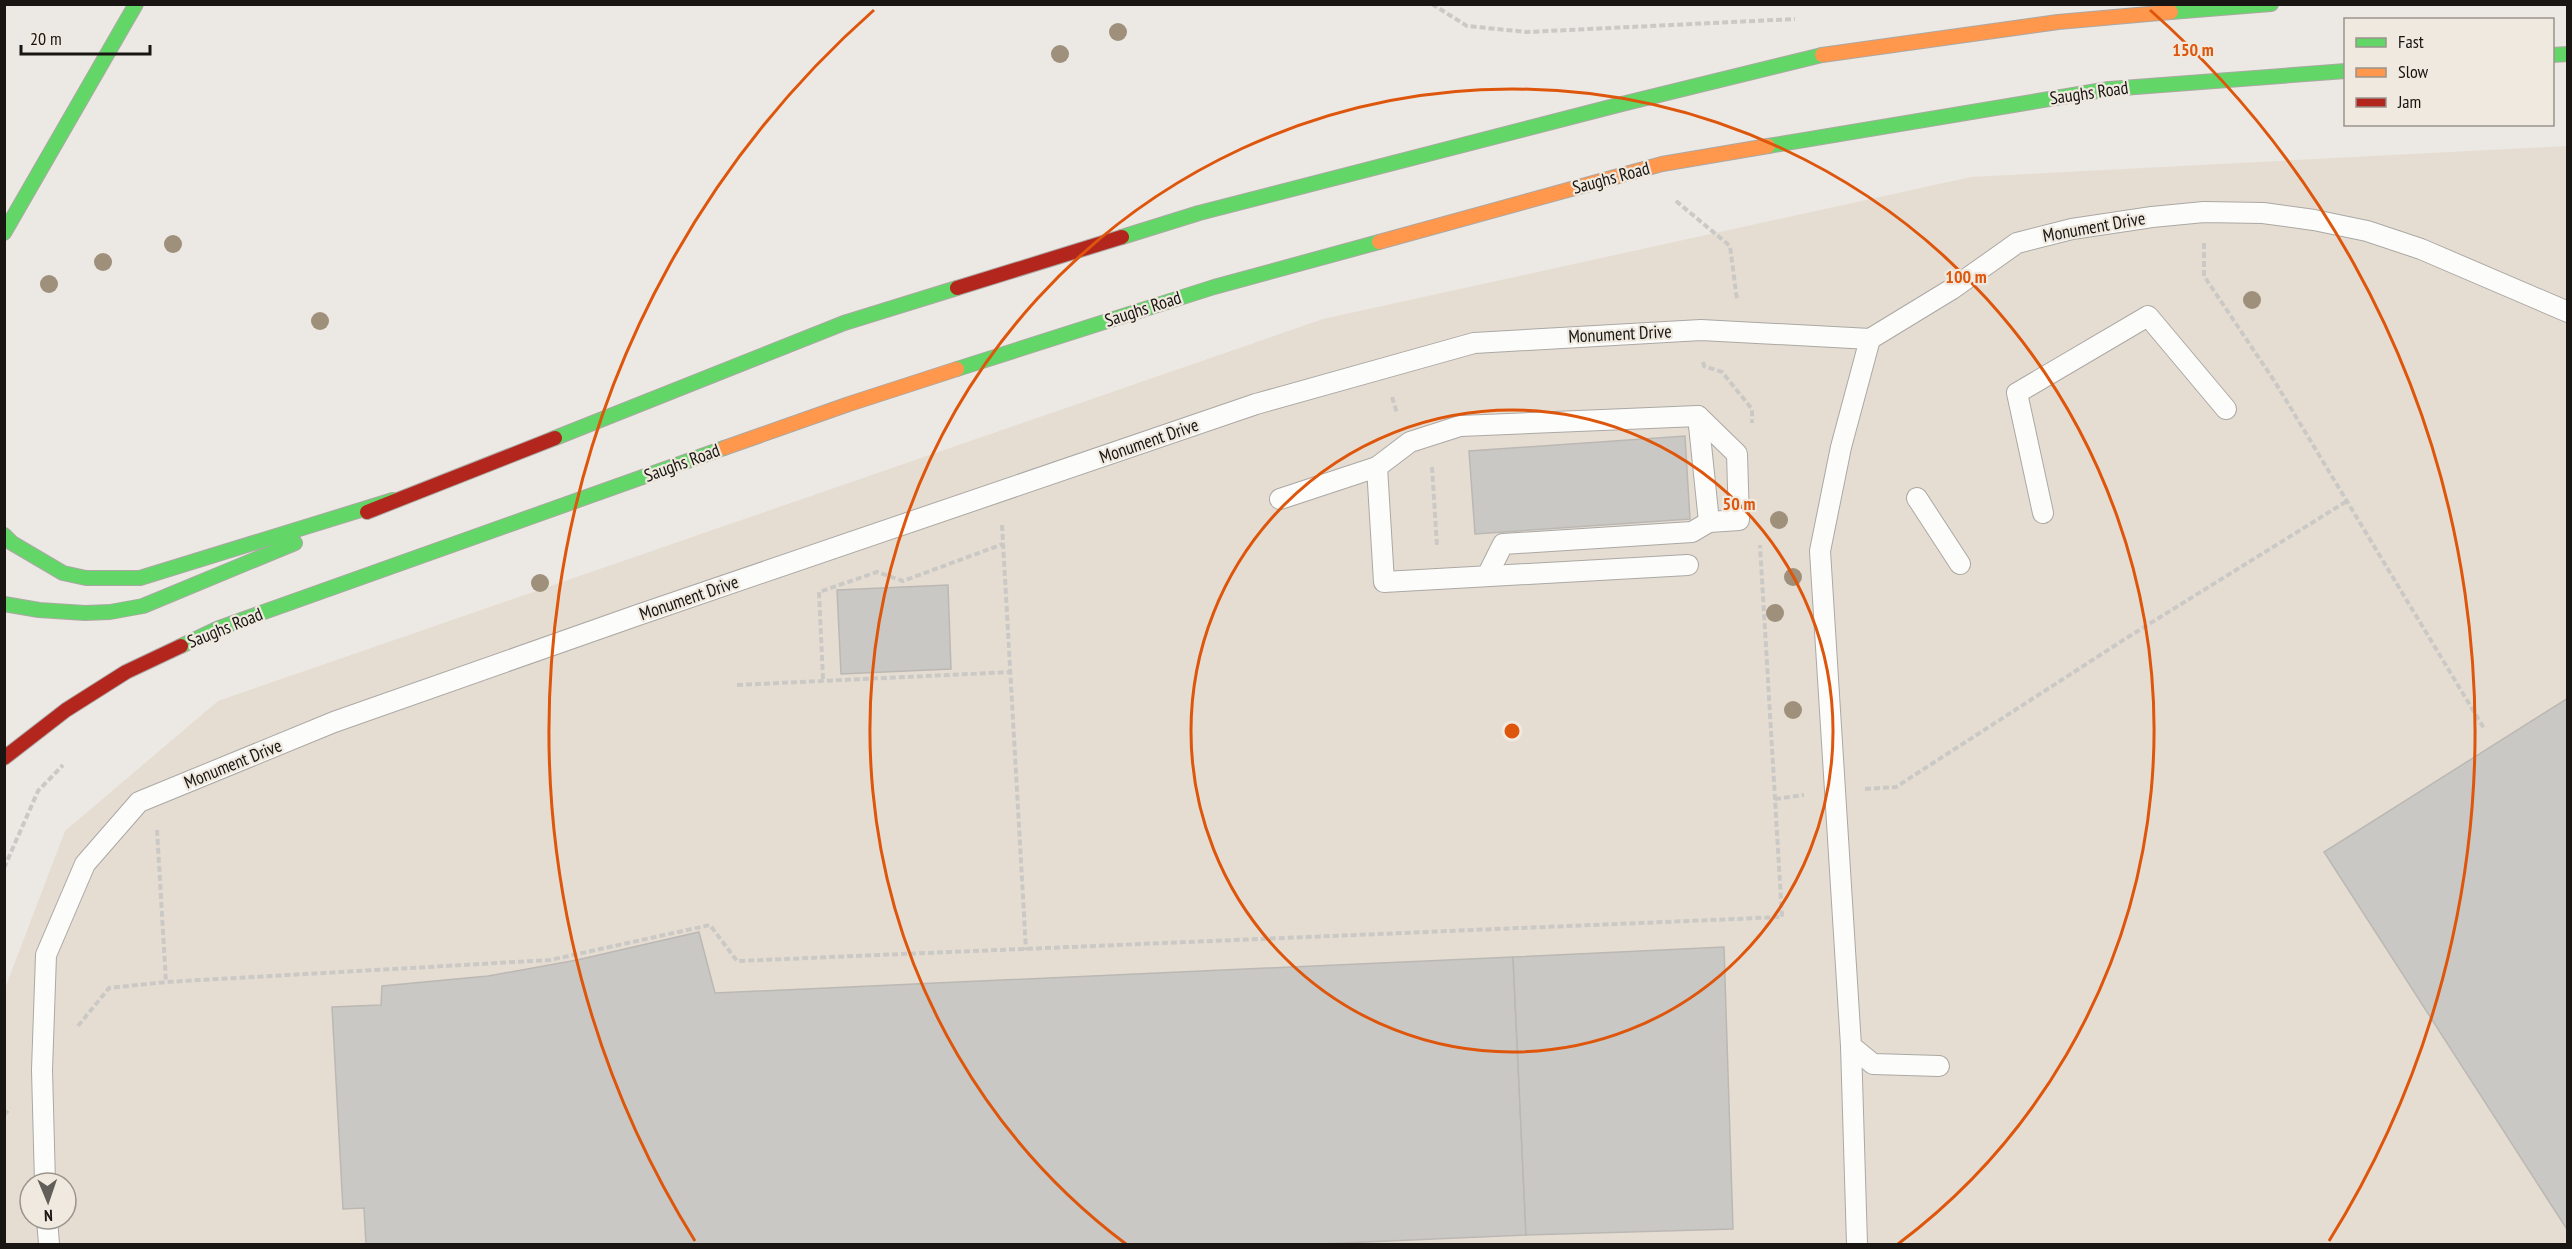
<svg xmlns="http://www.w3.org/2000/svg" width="2572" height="1249" viewBox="0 0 2572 1249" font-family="'PT Sans Narrow',sans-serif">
  <rect width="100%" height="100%" fill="#ece8e3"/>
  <path fill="#e6ddd2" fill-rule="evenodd" d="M2567,146V1244H5L4,991L65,831L218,701L1323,319L1971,177ZM30,1183H66V1219H30Z"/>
  <g fill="#cac8c4" stroke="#bbb8b4" stroke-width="1.5">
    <polygon points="1685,436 1690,519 1475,534 1469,451"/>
    <polygon points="948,585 951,669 841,674 837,590"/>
    <polygon points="2568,698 2568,1231 2324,852"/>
    <polygon points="699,932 715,993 1513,957 1526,1235 1320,1244 366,1244 364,1208 343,1209 332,1007 381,1005 382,986 488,976 577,960"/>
    <polygon points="1724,947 1733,1229 1526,1235 1513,957"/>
  </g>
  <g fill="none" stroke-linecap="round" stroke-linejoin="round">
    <g stroke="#aba8a4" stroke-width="22">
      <g id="lane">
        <polyline points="1870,339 1841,447 1820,551 1851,1046 1873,1064 1939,1066"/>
        <polyline points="1698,416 1737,454 1739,520 1709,522"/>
        <polyline points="1377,467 1384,582 1688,565"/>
        <polyline points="1917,498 1960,564"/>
        <polyline points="1280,499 1377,467 1410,442 1460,426 1698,416 1709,522 1692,532 1503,544 1487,576"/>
        <polyline points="2043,513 2017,393 2148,316 2226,409"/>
        <polyline points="1851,1046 1857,1244"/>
        <polyline points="45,1183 42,1070 46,955 85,864 139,802 334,722 638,615 1256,404 1474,343 1701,330 1870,339 1952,289 2017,243 2072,229 2152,217 2204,212 2263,213 2314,220 2367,231 2421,249 2568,312"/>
        <polyline points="47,1219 49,1244"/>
      </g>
    </g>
    <g stroke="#aba8a4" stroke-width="16">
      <g id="fast">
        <polyline points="2171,12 2271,4"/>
        <polyline points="2552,55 2568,54"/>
        <polyline points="1768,146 2109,89 2346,71"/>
        <polyline points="4,233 136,4"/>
        <polyline points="1122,237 1199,213 1622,104 1822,55"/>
        <polyline points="957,369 1214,287 1379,242"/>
        <polyline points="555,438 844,323 957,288"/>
        <polyline points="4,535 12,543 63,573 86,578 140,578 393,500"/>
        <polyline points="4,604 39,610 85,613 110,612 143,606 295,543"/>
        <polyline points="181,646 219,628 724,448"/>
      </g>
    </g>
    <g stroke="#aba8a4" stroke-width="16">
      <g id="slow">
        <polyline points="1822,55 2058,22 2171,12"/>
        <polyline points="1379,242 1662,164 1768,146"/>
        <polyline points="724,448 849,404 957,369"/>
      </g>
    </g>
    <g stroke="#aba8a4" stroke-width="16">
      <g id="jam">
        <polyline points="957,288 1122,237"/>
        <polyline points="367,512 555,438"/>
        <polyline points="4,758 66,710 126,672 181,646"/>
      </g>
    </g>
    <g stroke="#cbc9c6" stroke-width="4" stroke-dasharray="6 3" stroke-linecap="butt">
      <polyline points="1432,4 1467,26 1527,32 1795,19"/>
      <polyline points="1676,201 1730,246 1737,300"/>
      <polyline points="2204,243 2204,276 2275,382 2485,730"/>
      <polyline points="1703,362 1704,366 1722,372 1752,409 1752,423"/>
      <polyline points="1392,397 1397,413"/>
      <polyline points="1432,467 1437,546"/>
      <polyline points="1002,525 1026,950"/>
      <polyline points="823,679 819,592 877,572 903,581 1003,544"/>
      <polyline points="737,685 1011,672"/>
      <polyline points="1865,789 1896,787 2125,639 2347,501"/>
      <polyline points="1775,799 1804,795"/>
      <polyline points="157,830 166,982"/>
      <polyline points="4,868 38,791 63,765"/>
      <polyline points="78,1026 109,988 166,982 550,960 710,925 737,961 1782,917 1760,545"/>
      <polyline points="4,1115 10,1108"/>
    </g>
    <use href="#lane" stroke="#fcfcfb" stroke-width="20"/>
    <use href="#fast" stroke="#63d668" stroke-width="14"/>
    <use href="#slow" stroke="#ff974d" stroke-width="14"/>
    <use href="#jam" stroke="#b3261e" stroke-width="14"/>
  </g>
  <g fill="#9e907a">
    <circle cx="1118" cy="32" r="9"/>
    <circle cx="1060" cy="54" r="9"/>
    <circle cx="173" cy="244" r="9"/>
    <circle cx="103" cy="262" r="9"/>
    <circle cx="49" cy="284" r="9"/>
    <circle cx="2252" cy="300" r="9"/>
    <circle cx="320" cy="321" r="9"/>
    <circle cx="1779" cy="520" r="9"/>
    <circle cx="1793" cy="577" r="9"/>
    <circle cx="540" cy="583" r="9"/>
    <circle cx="1775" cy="613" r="9"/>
    <circle cx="1793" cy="710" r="9"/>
  </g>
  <g fill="none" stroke="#de560c" stroke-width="3">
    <circle cx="1512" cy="731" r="321"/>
    <path d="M1126 1244A642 642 0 1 1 1898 1244"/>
    <path d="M695 1241A963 963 0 0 1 874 10M2150 10A963 963 0 0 1 2329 1241"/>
  </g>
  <g text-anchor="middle" stroke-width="4.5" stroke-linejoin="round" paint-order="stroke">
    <g font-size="18" fill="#181512" stroke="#f0e9df">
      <text transform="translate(2089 93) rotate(-8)" y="6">Saughs Road</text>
      <text transform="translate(1611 178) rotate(-15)" y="6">Saughs Road</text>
      <text transform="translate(2094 227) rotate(-10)" y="6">Monument Drive</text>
      <text transform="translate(1143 309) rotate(-18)" y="6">Saughs Road</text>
      <text transform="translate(1620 334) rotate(-3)" y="6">Monument Drive</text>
      <text transform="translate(1149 441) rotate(-19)" y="6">Monument Drive</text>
      <text transform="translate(682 463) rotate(-20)" y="6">Saughs Road</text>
      <text transform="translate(689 598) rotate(-19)" y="6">Monument Drive</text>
      <text transform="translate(225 628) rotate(-22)" y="6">Saughs Road</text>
      <text transform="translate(233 764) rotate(-22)" y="6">Monument Drive</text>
    </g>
  </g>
  <circle cx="1512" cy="731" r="9" fill="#de560c" stroke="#f0e9df" stroke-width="3"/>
  <g font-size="18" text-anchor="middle" font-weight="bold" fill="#de560c" stroke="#f0e9df" stroke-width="4.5" stroke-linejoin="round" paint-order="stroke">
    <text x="2193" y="56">150 m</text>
    <text x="1966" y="283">100 m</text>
    <text x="1739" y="510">50 m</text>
  </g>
  <rect width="2572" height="1249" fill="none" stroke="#181512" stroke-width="12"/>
  <rect x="2344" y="18" width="210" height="108" fill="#f0e9df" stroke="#9a948d" stroke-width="1.5"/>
  <rect x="2356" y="38" width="30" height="9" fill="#63d668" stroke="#9a948d" stroke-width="1.5"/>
  <text x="2398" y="48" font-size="18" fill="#181512">Fast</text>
  <rect x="2356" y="68" width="30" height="9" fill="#ff974d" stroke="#9a948d" stroke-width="1.5"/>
  <text x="2398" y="78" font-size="18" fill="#181512">Slow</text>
  <rect x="2356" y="98" width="30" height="9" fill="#b3261e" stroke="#9a948d" stroke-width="1.5"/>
  <text x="2398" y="108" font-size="18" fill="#181512">Jam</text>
  <g transform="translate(48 1201) rotate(178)"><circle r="28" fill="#f0e9df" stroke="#9a948d" stroke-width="1.5"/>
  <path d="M0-4.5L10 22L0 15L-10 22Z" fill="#625f5b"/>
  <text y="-9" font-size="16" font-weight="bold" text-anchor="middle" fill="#181512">N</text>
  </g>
  <path d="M21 45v9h129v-9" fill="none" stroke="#181512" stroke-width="3"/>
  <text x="30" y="45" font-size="18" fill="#181512" stroke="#f0e9df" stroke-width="4.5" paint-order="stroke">20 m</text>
</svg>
